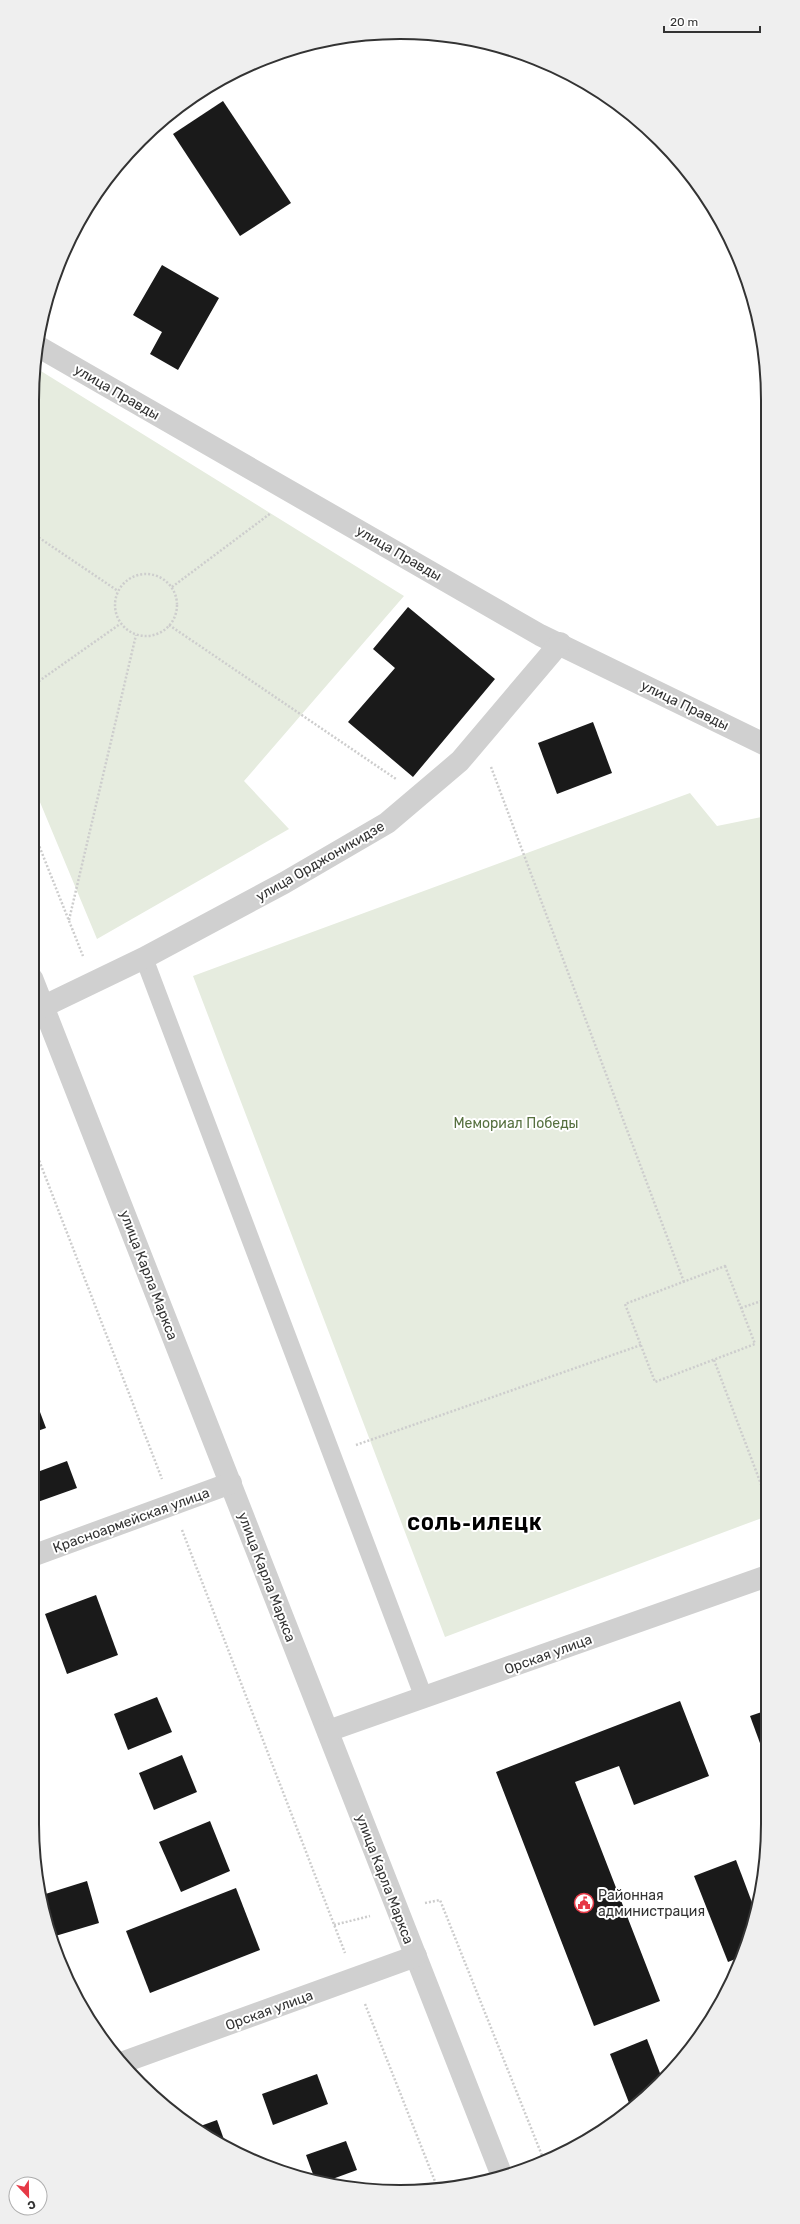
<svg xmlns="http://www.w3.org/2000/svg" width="800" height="2224" viewBox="0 0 800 2224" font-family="Rubik,sans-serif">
  <rect width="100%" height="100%" fill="#fff"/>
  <g fill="#e6ecdf">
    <polygon points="36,368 404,596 244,781 289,829 97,939 32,783 32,400"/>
    <polygon points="690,793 717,826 766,816 767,1516 445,1637 193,976"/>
  </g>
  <g fill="#1a1a1a">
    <polygon points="223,101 291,203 240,236 173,134"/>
    <polygon points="162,265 219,298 178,370 150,354 162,332 133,315"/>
    <polygon points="408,607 495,679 413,777 348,722 395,668 373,649"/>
    <polygon points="593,722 612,773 557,794 538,743"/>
    <polygon points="34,1396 46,1428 32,1433 32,1397"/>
    <polygon points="67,1461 77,1488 32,1504 32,1474"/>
    <polygon points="96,1595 118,1655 67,1674 45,1614"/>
    <polygon points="157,1697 172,1732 128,1750 114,1714"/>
    <polygon points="680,1701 709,1776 634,1805 619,1766 575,1782 660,2001 594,2026 496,1772"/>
    <polygon points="768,1710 768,1765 750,1716"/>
    <polygon points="182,1755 197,1792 154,1810 139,1773"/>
    <polygon points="210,1821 230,1871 181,1892 159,1842"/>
    <polygon points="736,1860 756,1913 756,1919 738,1958 728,1962 694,1876"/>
    <polygon points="87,1881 99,1923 52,1937 39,1896"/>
    <polygon points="236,1888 260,1950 150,1993 126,1931"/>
    <polygon points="647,2039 663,2081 631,2108 610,2054"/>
    <polygon points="317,2074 328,2104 273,2125 262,2094"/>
    <polygon points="217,2120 227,2148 195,2128"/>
    <polygon points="346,2141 357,2170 327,2181 314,2177 306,2155"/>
  </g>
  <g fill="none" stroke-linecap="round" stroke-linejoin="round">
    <g stroke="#cdcdcd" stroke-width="2.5" stroke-dasharray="2 2" stroke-linecap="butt">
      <polyline points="32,533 118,591"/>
      <circle cx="146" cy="605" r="31"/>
      <polyline points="172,587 271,513"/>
      <polyline points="169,625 396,779"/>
      <polyline points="32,686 120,624"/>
      <polyline points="491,767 684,1282"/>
      <polyline points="32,828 83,956"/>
      <polyline points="69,920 136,635"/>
      <polyline points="32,1142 162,1479"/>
      <polygon points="725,1266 755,1344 655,1382 625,1304"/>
      <polyline points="741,1308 767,1299"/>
      <polyline points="714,1360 767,1500"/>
      <polyline points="356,1445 641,1345"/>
      <polyline points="182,1530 345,1953"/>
      <polyline points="425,1903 440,1900 543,2158"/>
      <polyline points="334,1925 370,1916"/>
      <polyline points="365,2004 438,2189"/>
    </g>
    <polyline stroke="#d0d0d0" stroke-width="18" points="144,958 424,1698"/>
    <g stroke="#d0d0d0" stroke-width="22">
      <polyline points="39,347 540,635 766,745"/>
      <polyline points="32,978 502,2176"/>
      <polyline points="32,1012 144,958 284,883 387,823 460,761 560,643"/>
      <polyline points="32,1556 231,1483"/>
      <polyline points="328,1731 767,1576"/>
      <polyline points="121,2063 416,1956"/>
    </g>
  </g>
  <defs>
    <g id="civic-ring" transform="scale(1)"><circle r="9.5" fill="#fff" stroke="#e63946" stroke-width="1.5"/><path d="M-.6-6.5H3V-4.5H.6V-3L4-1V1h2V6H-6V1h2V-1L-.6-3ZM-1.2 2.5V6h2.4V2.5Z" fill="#e63946"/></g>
  </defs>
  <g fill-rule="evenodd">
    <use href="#civic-ring" x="584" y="1903"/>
  </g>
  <g text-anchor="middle" stroke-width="4" stroke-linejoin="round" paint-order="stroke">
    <g font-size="14" fill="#333" stroke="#fff">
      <text transform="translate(117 392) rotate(30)" y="5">улица Правды</text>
      <text transform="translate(399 553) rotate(30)" y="5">улица Правды</text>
      <text transform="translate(685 705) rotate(26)" y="5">улица Правды</text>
      <text transform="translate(320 861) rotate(-30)" y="5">улица Орджоникидзе</text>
      <text transform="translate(149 1275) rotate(69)" y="5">улица Карла Маркса</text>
      <text transform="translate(131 1520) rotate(-20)" y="5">Красноармейская улица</text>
      <text transform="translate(267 1577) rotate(69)" y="5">улица Карла Маркса</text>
      <text transform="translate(548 1654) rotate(-20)" y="5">Орская улица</text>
      <text transform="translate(385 1879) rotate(69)" y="5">улица Карла Маркса</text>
      <text transform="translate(269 2010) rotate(-20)" y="5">Орская улица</text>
    </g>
    <g font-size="14" fill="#56703f" stroke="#fff">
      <text x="516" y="1128">Мемориал Победы</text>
    </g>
    <g font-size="14" fill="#333" stroke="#fff" text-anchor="start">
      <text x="598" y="1900">Районная<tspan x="598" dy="16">администрация</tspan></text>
    </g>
    <g font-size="18" font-weight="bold" letter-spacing="1" fill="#000" stroke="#fff">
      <text x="475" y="1530">СОЛЬ-ИЛЕЦК</text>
    </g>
  </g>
  <path d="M0 0H800V2224H0ZM400 39H400A361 361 0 0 1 761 400V1824A361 361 0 0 1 400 2185H400A361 361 0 0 1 39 1824V400A361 361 0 0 1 400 39Z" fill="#efefef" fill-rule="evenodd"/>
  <path fill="none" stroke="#333" stroke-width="2" d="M400 39H400A361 361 0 0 1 761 400V1824A361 361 0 0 1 400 2185H400A361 361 0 0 1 39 1824V400A361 361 0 0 1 400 39Z"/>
  <g transform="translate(28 2196) rotate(158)"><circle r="19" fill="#ffffff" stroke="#adadad"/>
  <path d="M0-3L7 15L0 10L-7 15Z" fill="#e63946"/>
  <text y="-6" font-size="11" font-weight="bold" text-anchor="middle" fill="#333333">С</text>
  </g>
  <path d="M664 26v6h96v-6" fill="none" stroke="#333333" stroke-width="2"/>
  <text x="670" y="26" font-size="12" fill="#333333" stroke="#ffffff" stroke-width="3" paint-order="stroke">20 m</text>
</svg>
